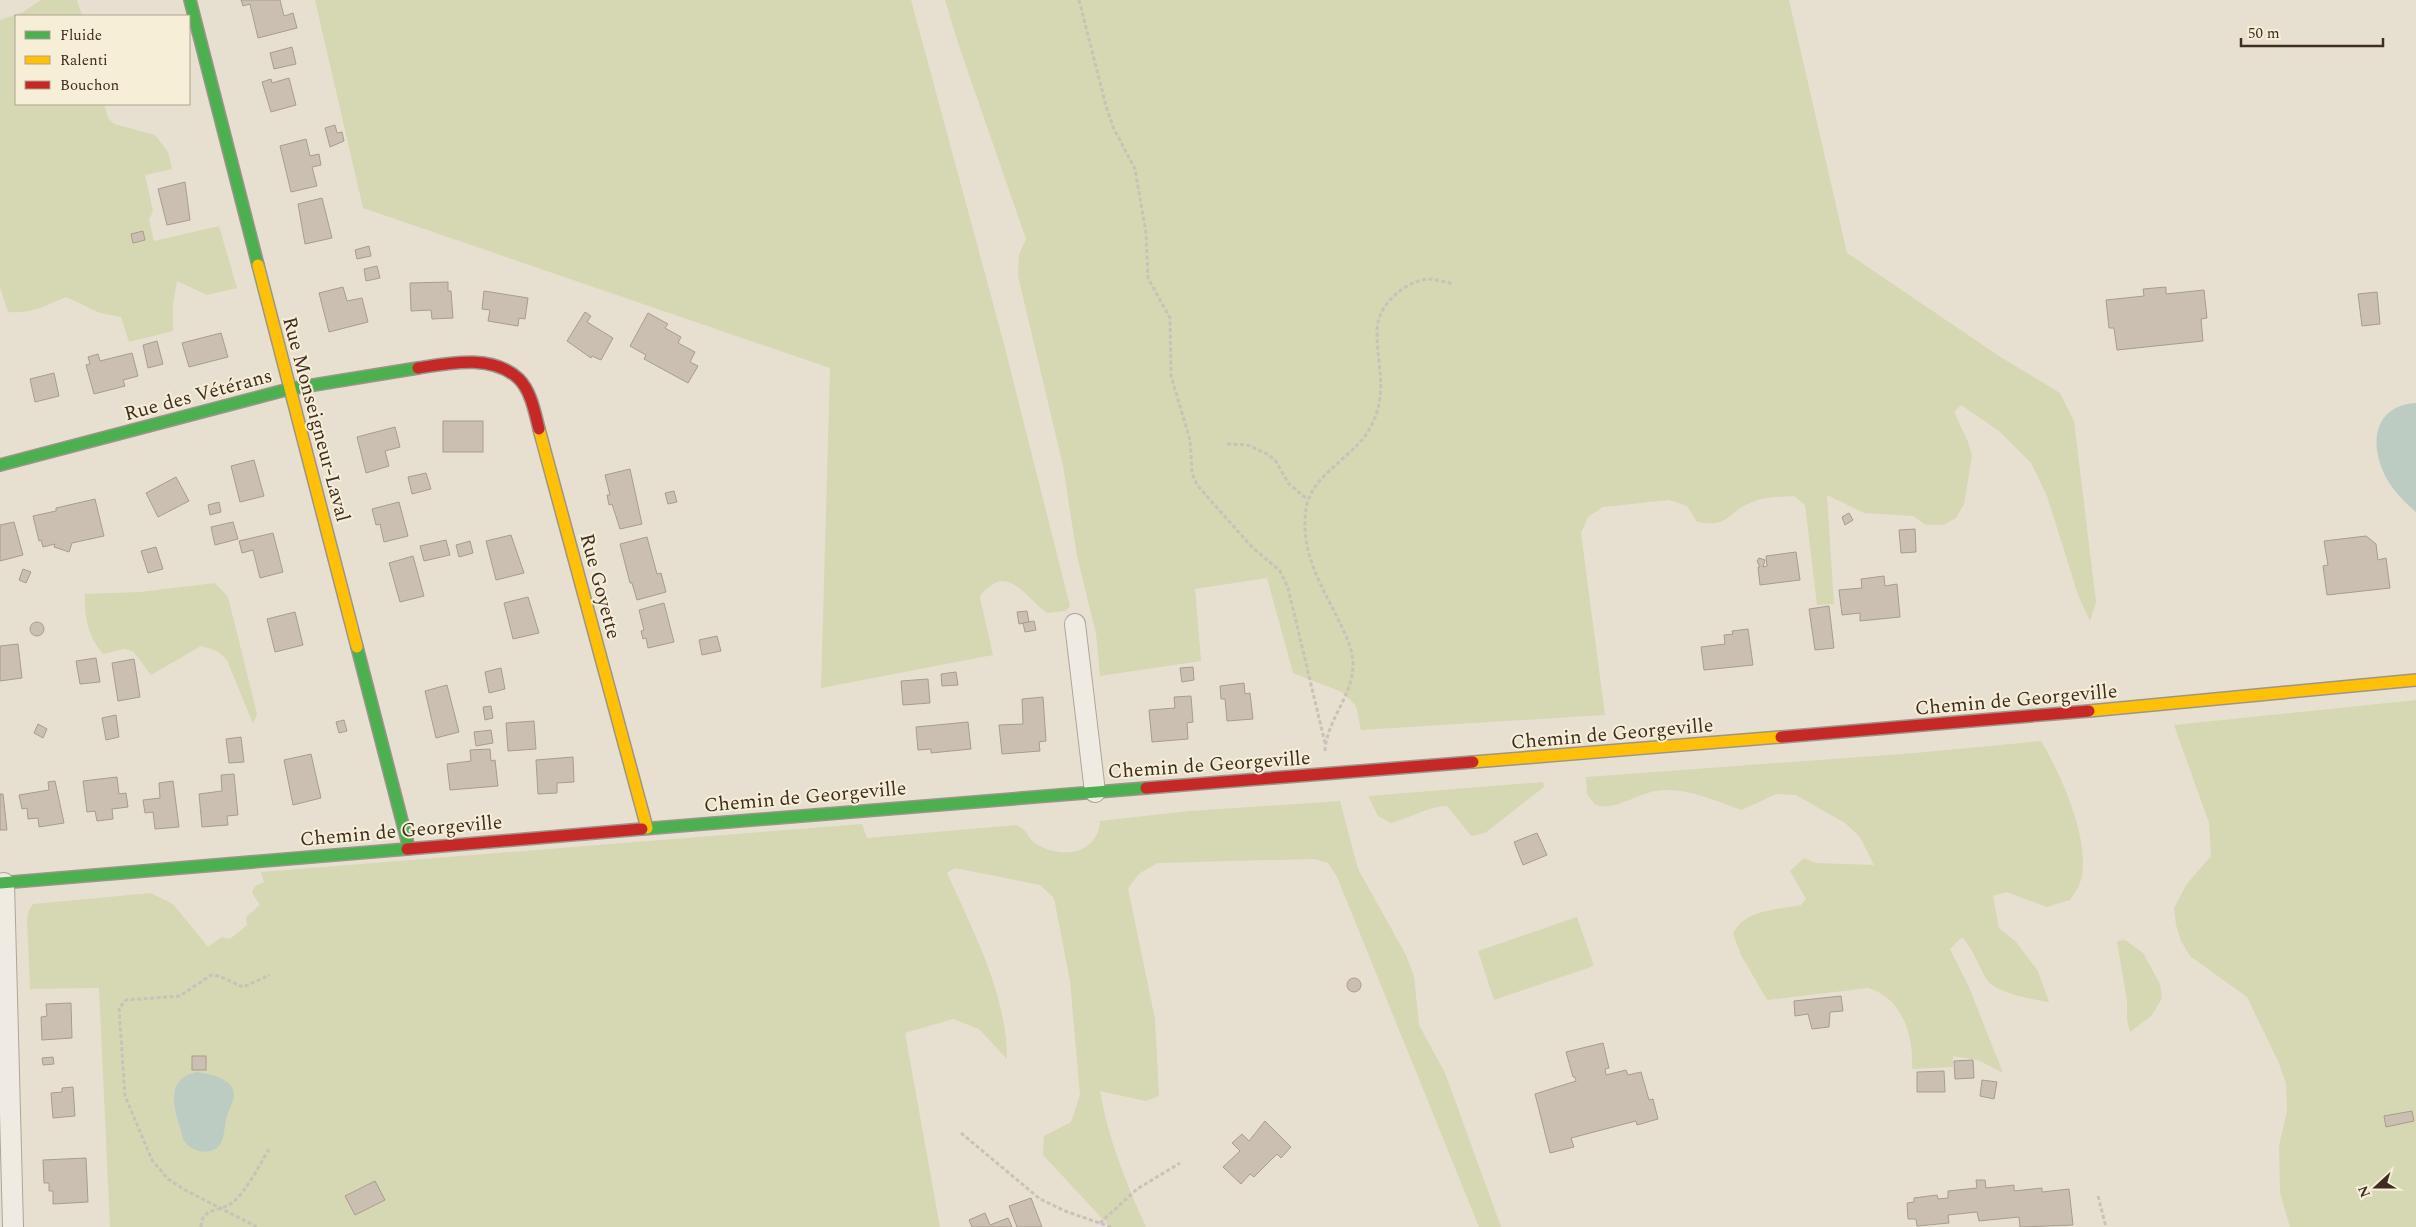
<svg xmlns="http://www.w3.org/2000/svg" width="2416" height="1227" viewBox="0 0 2416 1227" font-family="Spectral,serif">
  <rect width="100%" height="100%" fill="#e7e0d1"/>
  <g fill="#d6d7b3">
    <path d="M41,0H77L82,16H16V104H104L108,118L114,124L155,135L168,152L172,169L145,175L153,211L149,220L154,241L219,226L237,288L207,295L177,281L173,304V331L129,342L121,317L100,313L66,297C44,306 33,314 8,312L0,287V20L23,12Z"/>
    <path d="M315,0H911L1004,344L1070,606L1066,611L1047,613C1031,603 1011,568 990,586C985,590 982,592 980,598L993,655L821,688L830,368L363,208Z"/>
    <path d="M945,0H1789L1847,253L1999,356L2060,393L2074,421L2096,602L2090,621L2078,595L2047,496L2031,463L1999,431L1961,405L1954,412L1968,442L1972,456L1964,504L1956,518L1943,525H1926L1913,516L1864,513L1827,495L1834,604L1817,605L1805,505L1794,496C1780,497 1763,497 1750,503C1725,513 1731,528 1697,522L1687,506L1669,500L1603,507L1588,517L1581,533L1605,715L1361,730L1356,706L1342,692L1293,673L1267,578L1195,589L1201,661L1100,676L1096,634L1077,556L1063,466L1018,276L1019,255L1026,239L959,46Z"/>
    <path d="M215,583L228,597L257,714L253,724L227,660L217,651L201,646L151,675L133,651L123,649L103,654C88,637 84,616 85,594L140,592Z"/>
    <polygon points="2416,700 2416,1227 2290,1227 2280,1193 2279,1146 2287,1111 2286,1083 2278,1061 2247,997 2190,956 2181,941 2176,925 2174,908 2186,885 2211,856 2209,823 2174,725"/>
    <path d="M2041,741C2061,774 2093,845 2080,883C2078,889 2073,895 2070,900L2047,907L2006,892L1993,896L1999,928L2016,942L2038,971L2049,1002C2034,1000 1996,993 1987,980C1978,966 1974,950 1962,937L1950,949L1969,987L2003,1073L1978,1060L1953,1056V1067L1912,1069C1914,1037 1903,998 1868,988L1767,1000L1741,955L1733,934C1744,909 1778,910 1801,905L1806,899L1790,871L1804,858L1816,863L1874,865L1860,837L1845,823L1796,795L1776,794L1742,810C1715,801 1684,786 1655,791C1634,795 1616,811 1595,805L1587,794L1586,777L1915,753Z"/>
    <path d="M1543,782L1544,787L1485,833L1471,836L1447,806C1429,806 1410,818 1391,823L1378,816L1368,796Z"/>
    <path d="M1340,801L1358,869L1406,955L1414,976L1419,1025L1445,1073L1501,1227H1479L1337,877L1328,863L1314,859L1158,863L1140,873L1128,888L1155,1019L1159,1096L1146,1101L1100,1091C1108,1139 1126,1183 1146,1227H1110L1043,1155L1044,1136L1071,1122L1080,1095L1070,981L1054,898L1040,885L955,868L947,873C973,931 1007,994 1007,1059L979,1029L953,1019L905,1033L940,1227H110L99,988L30,989L27,919L29,910L33,904L151,893L173,904L208,947L222,937L230,939L247,925L246,917L260,905L252,893L255,886L264,882L261,872L862,824L867,838L1016,825C1030,831 1026,837 1035,843C1060,860 1098,855 1100,821L1190,811Z"/>
    <polygon points="1577,917 1594,966 1494,1000 1478,951"/>
    <polygon points="2125,940 2143,953 2160,984 2162,998 2152,1015 2130,1032 2127,1020 2127,1001 2117,941"/>
  </g>
  <g fill="#bcccc2">
    <path d="M2416,403V512C2407,504 2397,495 2390,484C2369,452 2369,406 2416,403Z"/>
    <path d="M197,1072C209,1074 233,1078 234,1094C234,1100 229,1109 227,1116C224,1125 225,1142 217,1148C208,1155 191,1151 185,1142C182,1138 181,1129 179,1124C172,1102 168,1078 197,1072Z"/>
  </g>
  <g fill="#cbbfb2" stroke="#a89c90">
    <polygon points="241,0 280,0 284,16 293,13 297,28 258,38 250,4 243,6"/>
    <polygon points="292,47 296,64 274,69 270,53"/>
    <polygon points="289,78 296,105 271,112 262,82 271,79 272,83"/>
    <polygon points="335,125 337,133 342,132 344,141 330,147 325,128"/>
    <polygon points="306,139 310,156 319,154 321,165 312,167 317,186 291,192 280,146"/>
    <polygon points="185,182 190,220 167,225 158,189"/>
    <polygon points="322,198 332,238 305,244 298,204"/>
    <polygon points="143,231 145,240 133,243 131,234"/>
    <polygon points="369,246 371,256 357,259 355,250"/>
    <polygon points="377,266 380,278 366,281 364,269"/>
    <polygon points="448,282 448,291 451,291 453,318 432,319 431,310 411,311 410,283"/>
    <polygon points="343,287 347,301 362,298 368,322 329,332 319,293"/>
    <polygon points="2166,287 2166,294 2204,290 2207,318 2201,319 2203,341 2117,350 2114,328 2109,328 2106,300 2144,296 2143,289"/>
    <polygon points="484,291 528,298 525,319 519,318 518,326 488,321 490,310 482,309"/>
    <polygon points="2377,292 2380,324 2362,326 2358,294"/>
    <polygon points="585,312 591,316 587,322 613,338 601,360 592,356 591,358 567,341"/>
    <polygon points="648,313 668,324 665,328 681,337 678,343 695,352 690,362 698,366 688,383 644,359 646,355 630,346"/>
    <polygon points="221,333 228,357 189,367 182,343"/>
    <polygon points="157,341 163,364 148,368 143,345"/>
    <polygon points="132,353 138,376 123,380 125,386 94,394 86,365 90,364 88,357 98,354 100,361"/>
    <polygon points="54,373 59,396 35,402 30,379"/>
    <rect x="443" y="421" width="40" height="31"/>
    <polygon points="395,427 400,447 385,451 389,466 366,473 357,437"/>
    <polygon points="254,460 264,496 240,502 231,466"/>
    <polygon points="630,469 642,524 620,529 612,504 609,505 607,495 610,495 605,475"/>
    <polygon points="426,473 431,489 412,494 408,477"/>
    <polygon points="176,477 189,501 158,517 146,493"/>
    <polygon points="674,491 677,502 668,504 665,493"/>
    <polygon points="95,499 104,536 72,543 69,552 54,547 55,544 43,547 41,540 39,541 33,516 56,511 56,508"/>
    <polygon points="219,502 221,512 210,515 208,505"/>
    <polygon points="399,502 408,536 384,542 380,524 376,525 372,509"/>
    <polygon points="1849,513 1853,520 1845,525 1842,517"/>
    <polygon points="14,522 23,555 0,561 0,525"/>
    <polygon points="233,522 238,539 215,545 211,527"/>
    <polygon points="1915,529 1916,552 1901,553 1899,530"/>
    <polygon points="273,533 283,572 260,578 253,550 242,553 239,541"/>
    <polygon points="511,535 524,573 496,580 486,541"/>
    <polygon points="2366,536 2376,544 2378,560 2386,558 2390,588 2327,595 2323,566 2328,565 2324,541"/>
    <polygon points="647,537 657,574 661,573 666,592 637,600 632,583 630,583 620,544"/>
    <polygon points="446,540 450,555 424,561 420,546"/>
    <polygon points="470,541 473,553 459,557 456,545"/>
    <polygon points="156,547 163,569 148,573 141,551"/>
    <polygon points="1796,552 1800,580 1760,585 1758,567 1760,567 1757,561 1759,558 1765,560 1763,567 1767,566 1766,556"/>
    <polygon points="413,556 424,596 400,602 389,563"/>
    <polygon points="23,569 31,572 26,583 19,580"/>
    <polygon points="1884,576 1885,586 1897,584 1900,617 1860,621 1860,613 1842,615 1839,590 1862,588 1861,579"/>
    <polygon points="528,597 539,633 513,639 504,603"/>
    <polygon points="664,603 674,642 648,648 646,638 643,639 641,631 644,630 639,610"/>
    <polygon points="1829,606 1834,648 1815,650 1809,609"/>
    <polygon points="1027,611 1029,622 1019,624 1017,612"/>
    <polygon points="295,612 303,645 275,652 267,619"/>
    <polygon points="1034,621 1036,630 1025,632 1023,623"/>
    <circle cx="37" cy="629" r="7"/>
    <polygon points="1748,629 1753,665 1704,670 1701,647 1725,644 1724,635 1733,634 1732,631"/>
    <polygon points="717,636 721,651 702,655 699,640"/>
    <polygon points="18,644 22,678 0,681 0,646"/>
    <polygon points="96,658 100,682 80,684 76,661"/>
    <polygon points="134,659 140,697 118,701 112,663"/>
    <polygon points="1193,667 1194,680 1182,682 1180,668"/>
    <polygon points="501,668 505,689 489,693 485,672"/>
    <polygon points="956,672 958,685 942,686 941,674"/>
    <polygon points="928,679 930,703 903,705 901,681"/>
    <polygon points="1244,683 1245,694 1250,693 1253,719 1227,721 1225,699 1221,699 1220,686"/>
    <polygon points="447,685 459,732 436,738 425,691"/>
    <polygon points="1191,696 1193,722 1187,723 1188,739 1152,742 1149,710 1175,708 1174,697"/>
    <polygon points="1043,697 1046,741 1039,742 1040,751 1002,754 999,725 1023,724 1022,699"/>
    <polygon points="491,706 493,718 485,720 483,707"/>
    <polygon points="116,715 119,737 106,740 102,718"/>
    <polygon points="344,720 347,731 339,733 336,722"/>
    <polygon points="534,721 536,749 508,751 506,723"/>
    <polygon points="968,722 971,749 931,753 931,749 918,750 916,727"/>
    <polygon points="38,724 47,729 43,738 34,733"/>
    <polygon points="491,730 493,743 476,746 474,732"/>
    <polygon points="241,737 244,762 229,763 226,739"/>
    <polygon points="490,749 491,761 495,760 498,786 450,790 447,764 471,761 470,750"/>
    <polygon points="311,754 321,798 293,805 284,760"/>
    <polygon points="573,757 574,782 557,783 557,793 538,794 536,760"/>
    <polygon points="234,774 238,815 227,816 228,825 202,827 199,794 222,791 221,775"/>
    <polygon points="117,777 119,794 126,793 128,807 112,809 113,819 97,821 95,811 87,812 83,781"/>
    <polygon points="55,781 64,823 39,827 38,818 28,819 27,808 22,809 19,795 49,790 48,782"/>
    <polygon points="173,781 179,827 155,829 153,812 145,813 143,800 160,798 159,783"/>
    <polygon points="0,794 3,794 7,830 0,830"/>
    <polygon points="1537,833 1547,855 1523,865 1514,842"/>
    <circle cx="1354" cy="985" r="7"/>
    <polygon points="1841,996 1843,1011 1830,1012 1829,1027 1812,1029 1808,1014 1795,1016 1794,1001"/>
    <polygon points="71,1003 72,1038 42,1040 41,1017 47,1016 46,1004"/>
    <polygon points="1603,1043 1609,1068 1605,1069 1606,1075 1626,1070 1628,1075 1641,1072 1649,1100 1653,1099 1658,1119 1637,1125 1636,1121 1571,1138 1574,1147 1550,1153 1535,1094 1576,1081 1575,1077 1573,1077 1566,1052"/>
    <rect x="192" y="1056" width="14" height="14"/>
    <polygon points="53,1057 54,1064 43,1065 42,1058"/>
    <polygon points="1973,1060 1974,1078 1955,1079 1954,1061"/>
    <polygon points="1944,1071 1945,1092 1917,1092 1917,1072"/>
    <polygon points="1982,1080 1997,1082 1994,1099 1980,1096"/>
    <polygon points="73,1087 75,1116 53,1118 51,1093 62,1092 62,1088"/>
    <polygon points="2412,1111 2414,1121 2386,1127 2384,1116"/>
    <polygon points="1265,1121 1291,1147 1281,1158 1277,1154 1254,1177 1250,1174 1241,1184 1223,1167 1240,1151 1232,1143 1242,1134 1249,1141"/>
    <polygon points="86,1158 88,1202 53,1204 53,1191 49,1191 49,1183 44,1183 43,1160"/>
    <polygon points="1976,1180 1985,1180 1986,1188 2014,1185 2014,1191 2042,1188 2042,1192 2069,1189 2073,1225 2020,1227 2019,1217 1979,1221 1977,1212 1948,1215 1949,1223 1917,1226 1916,1219 1908,1219 1907,1203 1914,1202 1914,1198 1937,1195 1938,1199 1948,1198 1948,1191 1977,1188"/>
    <polygon points="375,1181 385,1200 355,1215 345,1196"/>
    <polygon points="1031,1198 1042,1227 1017,1227 1009,1206"/>
    <polygon points="985,1213 990,1225 1008,1218 1012,1227 972,1227 969,1220"/>
  </g>
  <g fill="none" stroke-linecap="round" stroke-linejoin="round">
    <g stroke="#ada599" stroke-width="22">
      <g id="street">
        <polyline points="1075,624 1095,792"/>
        <polyline points="4,883 13,1227"/>
      </g>
    </g>
    <g stroke="#9c958a" stroke-width="14">
      <g id="fast">
        <polyline points="190,0 258,265"/>
        <polyline points="0,465 289,389 418,368"/>
        <polyline points="357,647 409,848"/>
        <polyline points="642,829 1146,788"/>
        <polyline points="0,883 407,849"/>
      </g>
    </g>
    <g stroke="#9c958a" stroke-width="14">
      <g id="slow">
        <polyline points="258,265 357,647"/>
        <polyline points="539,429 647,828"/>
        <polyline points="2089,711 2416,680"/>
        <polyline points="1473,762 1781,737"/>
      </g>
    </g>
    <g stroke="#9c958a" stroke-width="14">
      <g id="jam">
        <path d="M418,368C449,363 493,354 519,379C531,391 535,413 539,429"/>
        <polyline points="1781,737 2089,711"/>
        <polyline points="1146,788 1473,762"/>
        <polyline points="407,849 642,829"/>
      </g>
    </g>
    <g stroke="#c8c2b9" stroke-width="3" stroke-dasharray="4 2.5" stroke-linecap="butt">
      <polyline points="1079,0 1106,106 1113,127 1135,169 1146,233 1148,278 1170,318 1171,376 1190,440 1192,473 1197,485 1251,546 1280,571 1288,588 1325,743"/>
      <polyline points="1227,444 1248,445 1267,454 1275,460 1289,484 1307,499"/>
      <path d="M1325,751C1326,721 1353,696 1353,665C1353,649 1345,633 1338,619C1320,583 1300,551 1306,509C1311,474 1354,458 1370,428C1389,393 1377,368 1377,332C1376,307 1403,282 1427,279C1435,279 1445,282 1453,284"/>
      <polyline points="961,1133 1040,1199 1065,1211 1111,1227"/>
      <polyline points="2098,1196 2106,1227"/>
      <polyline points="1100,1223 1137,1189 1180,1163"/>
      <path d="M201,1227C201,1207 221,1212 233,1202C246,1192 260,1164 269,1149"/>
      <polyline points="257,1227 185,1190 168,1179 152,1160 125,1096 119,1008 126,1000 180,996 211,975 219,976 243,987 270,975"/>
    </g>
    <use href="#street" stroke="#efebe3" stroke-width="20"/>
    <use href="#fast" stroke="#4caf50" stroke-width="11"/>
    <use href="#slow" stroke="#ffc107" stroke-width="11"/>
    <use href="#jam" stroke="#c62828" stroke-width="11"/>
  </g>
  <g text-anchor="middle" stroke-width="4" stroke-linejoin="round" paint-order="stroke">
    <g font-size="20" fill="#3d2e20" stroke="#f7eed8">
      <text transform="translate(198 394) rotate(-15)" y="7">Rue des Vétérans</text>
      <text transform="translate(317 419) rotate(75)" y="7">Rue Monseigneur-Laval</text>
      <text transform="translate(601 586) rotate(75)" y="7">Rue Goyette</text>
      <text transform="translate(2016 699) rotate(-5)" y="7">Chemin de Georgeville</text>
      <text transform="translate(1612 733) rotate(-5)" y="7">Chemin de Georgeville</text>
      <text transform="translate(1209 764) rotate(-4)" y="7">Chemin de Georgeville</text>
      <text transform="translate(805 796) rotate(-5)" y="7">Chemin de Georgeville</text>
      <text transform="translate(401 830) rotate(-5)" y="7">Chemin de Georgeville</text>
    </g>
  </g>
  <rect x="15" y="15" width="175" height="90" fill="#f7eed8" stroke="#ada18e"/>
  <rect x="25" y="31" width="25" height="8" fill="#4caf50" stroke="#ada18e"/>
  <text x="60" y="40" font-size="15" fill="#3d2e20">Fluide</text>
  <rect x="25" y="56" width="25" height="8" fill="#ffc107" stroke="#ada18e"/>
  <text x="60" y="65" font-size="15" fill="#3d2e20">Ralenti</text>
  <rect x="25" y="81" width="25" height="8" fill="#c62828" stroke="#ada18e"/>
  <text x="60" y="90" font-size="15" fill="#3d2e20">Bouchon</text>
  <g transform="translate(2376 1187) rotate(249)" stroke="#f7eed8" stroke-width="4" paint-order="stroke">
  <path d="M0-4L9 19L0 12L-9 19Z" fill="#3d2e20"/>
  <text y="-8" font-size="14" font-weight="bold" text-anchor="middle" fill="#3d2e20">N</text>
  </g>
  <path d="M2241 38v8h142v-8" fill="none" stroke="#3d2e20" stroke-width="2.5"/>
  <text x="2248" y="38" font-size="15" fill="#3d2e20" stroke="#f7eed8" stroke-width="4" paint-order="stroke">50 m</text>
</svg>
